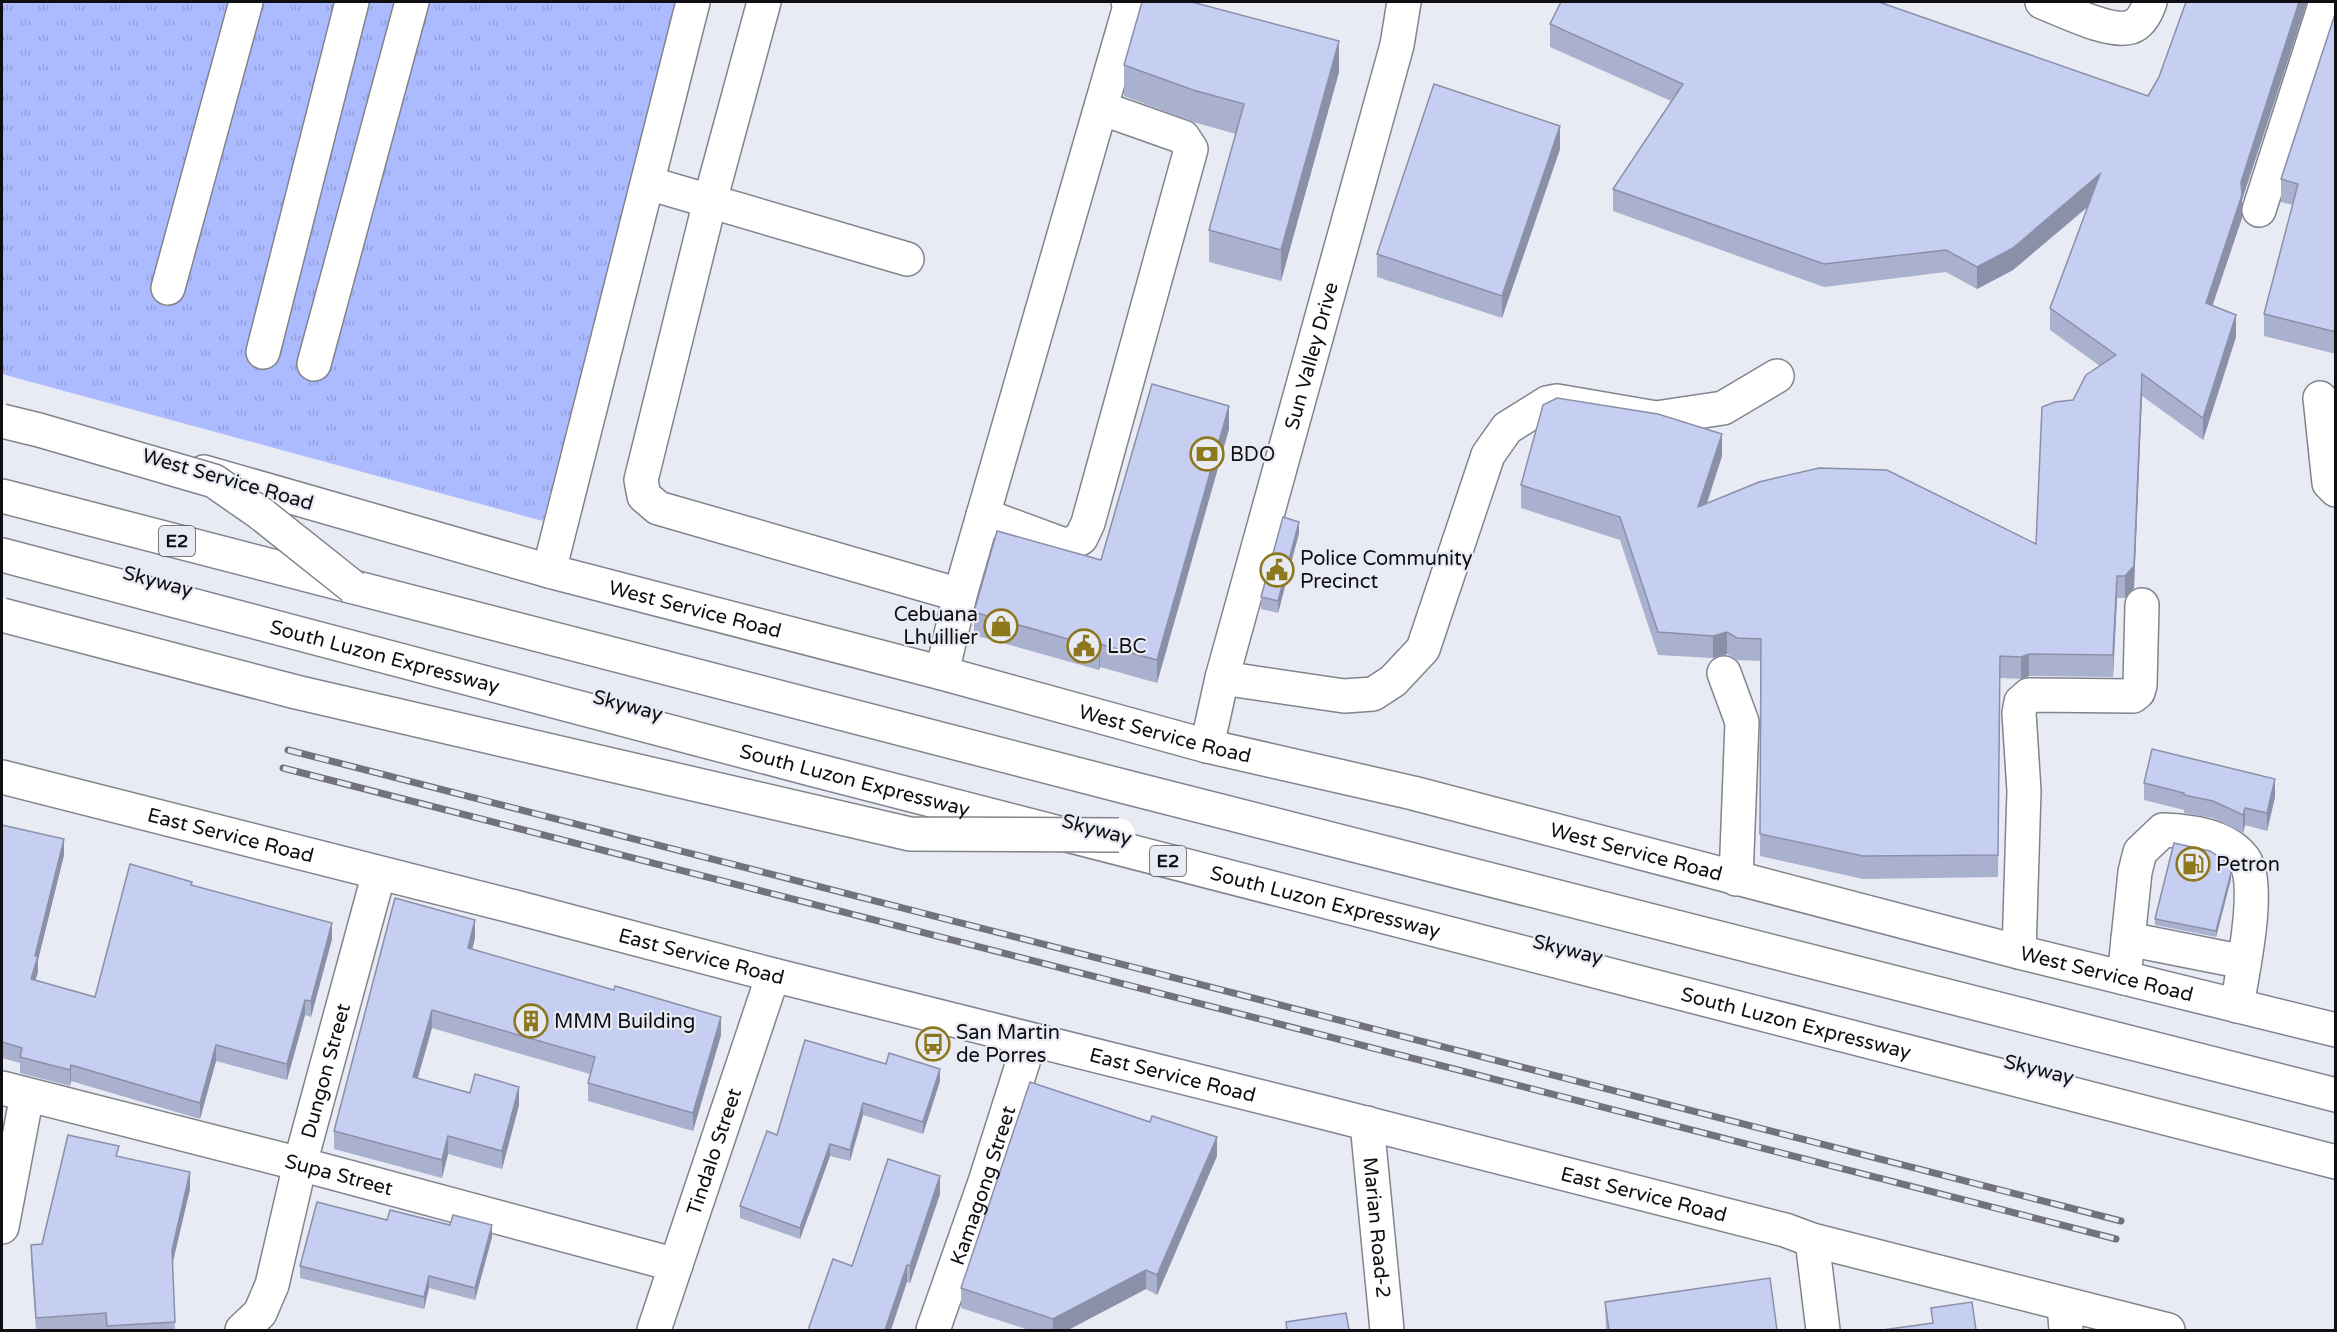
<svg xmlns="http://www.w3.org/2000/svg" width="2337" height="1332" viewBox="0 0 2337 1332" font-family="'Varela Round',sans-serif">
  <defs>
    <pattern id="grass-tufts" width="24" height="20" patternUnits="userSpaceOnUse" patternTransform="scale(1.5)"><rect width="24" height="20" fill="#acbaff"/><path d="M3 7l-1-3M5 7V3M7 7l1-3M15 17l-1-3M17 17v-4M19 17l1-3" fill="none" stroke="#939fda"/></pattern>
  </defs>
  <rect width="100%" height="100%" fill="#e8eaf4"/>
  <polygon fill="url(#grass-tufts)" points="2,2 677,2 543,521 2,374"/>
  <g fill="none" stroke-linecap="round" stroke-linejoin="round">
    <g stroke="#82848d" stroke-width="36">
      <g id="minor">
        <polyline points="764,2 710,201 641,480 644,496 658,508 960,595"/>
        <path d="M2042,2C2063,10 2110,34 2131,27C2142,23 2147,11 2150,2"/>
        <polyline points="648,183 907,259"/>
        <polyline points="2259,210 2324,8 2332,2"/>
        <polyline points="168,288 246,2"/>
        <polyline points="263,352 352,2"/>
        <polyline points="314,364 412,2"/>
        <polyline points="2320,398 2329,483 2336,490"/>
        <polyline points="983,515 1067,546 1081,538 1088,523 1191,149 1183,137 1101,108"/>
        <polyline points="549,571 693,2"/>
        <polyline points="942,673 960,595 1130,6 1128,2"/>
        <polyline points="1724,673 1742,722 1736,879"/>
        <polyline points="1222,678 1344,696 1373,694 1393,681 1423,649 1488,455 1507,428 1547,403 1557,401 1656,418 1723,408 1777,376"/>
        <path id="s1" d="M1207,746L1222,678L1397,45L1404,2"/>
        <polyline points="2128,939 2244,962"/>
        <polyline points="2019,952 2024,791 2019,713 2021,702 2029,695 2133,696 2138,692 2140,685 2142,605"/>
        <path d="M2124,978L2135,872L2140,852L2163,830C2190,831 2226,835 2244,859C2262,885 2242,974 2237,1006"/>
        <path id="s2" d="M2,1088L300,1164L676,1265"/>
        <path id="s3" d="M1367,1123L1387,1330"/>
        <polyline points="2,1227 27,1095"/>
        <polyline points="1812,1240 1823,1330"/>
        <polyline points="2064,1304 2066,1330"/>
        <path id="s4" d="M242,1330L260,1313L272,1285L300,1164L379,873"/>
        <path id="s5" d="M654,1330L773,975"/>
        <path id="s6" d="M933,1330L985,1182L1030,1040"/>
      </g>
    </g>
    <g stroke="#82848d" stroke-width="36">
      <g id="major">
        <path id="s7" d="M204,472L549,571L942,673L1207,746L1413,793L2019,952L2336,1030"/>
        <path id="s8" d="M2,777L515,907L773,975L1326,1113L1785,1230L1812,1240L2168,1330"/>
      </g>
    </g>
    <g stroke="#82848d" stroke-width="36">
      <g id="highway">
        <polyline points="2,496 1130,788 2336,1095"/>
        <path id="s9" d="M2,555L811,769L2336,1162"/>
      </g>
    </g>
    <use href="#minor" stroke="#fff" stroke-width="33"/>
    <use href="#major" stroke="#fff" stroke-width="33"/>
    <use href="#highway" stroke="#fff" stroke-width="33"/>
    <g stroke="#72737a" stroke-width="7">
      <g id="rail">
        <polyline points="288,750 2121,1221"/>
        <polyline points="283,768 2116,1239"/>
      </g>
    </g>
    <use href="#rail" stroke="#e8eaf4" stroke-width="4.5" stroke-dasharray="14" stroke-linecap="butt"/>
    <g stroke="#82848d" stroke-width="36" stroke-linecap="butt">
      <g id="highway-bridge">
        <polyline points="2,421 39,430 214,481 260,513 353,587"/>
        <polyline points="2,615 296,692 910,834 1119,835"/>
      </g>
    </g>
    <use href="#highway-bridge" stroke="#fff" stroke-width="33"/>
  </g>
  <g fill="#aab1cf">
    <polygon points="2186,2 2307,2 2242,200 2242,218 2212,305 2236,337 2203,440 2142,396 2134,588 2125,598 2117,598 2113,677 2029,676 2021,679 2000,678 1998,877 1863,879 1760,856 1761,661 1737,660 1727,654 1713,658 1658,655 1620,540 1521,508 1521,485 1722,456 1707,504 2036,544 2073,400 2100,366 2050,330 2050,308 2088,207 2013,270 1977,289 1946,272 1824,287 1613,211 1613,189 1671,101 1550,47 1550,24 2148,96 2159,77"/>
    <polygon points="2336,11 2336,354 2264,336 2264,314 2293,205 2281,202 2281,179"/>
    <polygon points="1124,65 1339,72 1281,281 1209,262 1209,230 1236,134 1193,122 1124,96"/>
    <polygon points="1560,149 1502,318 1377,277 1377,254"/>
    <polygon points="1229,429 1157,683 1100,667 1099,670 974,635 974,612 1101,560"/>
    <polygon points="1299,533 1278,613 1261,609 1261,597"/>
    <polygon points="2144,783 2275,797 2267,831 2245,825 2243,833 2213,818 2184,813 2184,810 2144,800"/>
    <polygon points="2,828 64,855 38,960 38,972 35,980 95,997 192,886 332,939 311,1017 305,1015 287,1080 216,1061 200,1119 71,1081 70,1086 20,1073 20,1063 2,1058"/>
    <polygon points="2231,879 2216,937 2155,925 2155,919"/>
    <polygon points="475,938 472,950 721,1035 693,1131 588,1101 588,1083 590,1074 432,1028 417,1079 470,1093 519,1105 502,1169 448,1154 442,1178 334,1149 334,1131"/>
    <polygon points="886,1064 940,1081 923,1134 863,1115 850,1161 830,1156 800,1239 740,1218 740,1206 777,1135"/>
    <polygon points="119,1156 190,1189 172,1263 175,1330 106,1330 106,1329 84,1330 36,1330 31,1261 31,1245 42,1244"/>
    <polygon points="1217,1156 1157,1295 1146,1289 1068,1330 1029,1330 961,1308 961,1288"/>
    <polygon points="940,1194 910,1283 852,1266"/>
    <polygon points="387,1220 492,1237 475,1300 429,1288 424,1309 300,1278 300,1266"/>
    <polygon points="1605,1302 1777,1330 1606,1330"/>
  </g>
  <g fill="#8b90a9">
    <polygon points="2299,2 2307,2 2242,200 2242,218 2206,325 2206,303 2241,182"/>
    <polygon points="1339,41 1339,72 1281,281 1281,250"/>
    <polygon points="1560,126 1560,149 1502,318 1502,296"/>
    <polygon points="2100,174 2100,196 2013,270 1977,289 1977,267"/>
    <polygon points="2236,315 2236,337 2203,440 2203,418"/>
    <polygon points="2142,374 2142,396 2134,588 2125,598 2125,576"/>
    <polygon points="1229,406 1229,429 1157,683 1157,660"/>
    <polygon points="1722,434 1722,456 1698,529 1698,507"/>
    <polygon points="1299,522 1299,533 1278,613 1278,601"/>
    <polygon points="2117,576 2117,598 2113,677 2113,655"/>
    <polygon points="1727,632 1727,654 1713,658 1713,636"/>
    <polygon points="1100,644 1100,667 1099,670 1099,648"/>
    <polygon points="2029,654 2029,676 2021,679 2021,657"/>
    <polygon points="2275,779 2275,797 2267,831 2267,813"/>
    <polygon points="2245,808 2245,825 2243,833 2243,815"/>
    <polygon points="64,839 64,855 38,960 38,972 31,995 31,979 35,956"/>
    <polygon points="2231,873 2231,879 2216,937 2216,931"/>
    <polygon points="475,920 475,938 468,966 468,948"/>
    <polygon points="332,923 332,939 311,1017 311,1001"/>
    <polygon points="305,1000 305,1015 287,1080 287,1064"/>
    <polygon points="432,1010 432,1028 413,1095 413,1077"/>
    <polygon points="721,1017 721,1035 693,1131 693,1113"/>
    <polygon points="216,1045 216,1061 200,1119 200,1103"/>
    <polygon points="71,1065 71,1081 70,1086 70,1070"/>
    <polygon points="940,1069 940,1081 923,1134 923,1122"/>
    <polygon points="519,1087 519,1105 502,1169 502,1151"/>
    <polygon points="863,1103 863,1115 850,1161 850,1150"/>
    <polygon points="448,1136 448,1154 442,1178 442,1160"/>
    <polygon points="1217,1137 1217,1156 1157,1295 1157,1275"/>
    <polygon points="830,1144 830,1156 800,1239 800,1228"/>
    <polygon points="190,1172 190,1189 172,1266 172,1250"/>
    <polygon points="940,1176 940,1194 910,1283 910,1266"/>
    <polygon points="492,1225 492,1237 475,1300 475,1288"/>
    <polygon points="907,1265 907,1282 891,1330 885,1330"/>
    <polygon points="1146,1270 1146,1289 1068,1330 1053,1330 1053,1319"/>
    <polygon points="429,1276 429,1288 424,1309 424,1297"/>
  </g>
  <g fill="#c6cef1" stroke="#8b90a9" stroke-width="1.5">
    <polygon points="1142,2 1192,2 1339,41 1281,250 1209,230 1244,104 1193,90 1124,65"/>
    <polygon points="1561,2 1879,2 2148,96 2159,77 2186,2 2299,2 2241,182 2242,195 2206,303 2236,315 2203,418 2142,374 2134,566 2125,576 2117,576 2113,655 2029,654 2021,657 2000,656 1998,855 1863,856 1760,834 1761,639 1737,638 1727,632 1713,636 1658,632 1620,517 1521,485 1543,405 1557,398 1658,414 1722,434 1698,507 1759,482 1819,468 1887,470 2036,544 2042,407 2055,402 2073,400 2086,375 2116,355 2050,308 2100,174 2013,248 1977,267 1946,250 1824,264 1613,189 1683,84 1550,24"/>
    <polygon points="2336,11 2336,332 2264,314 2298,184 2281,179"/>
    <polygon points="1434,84 1560,126 1502,296 1377,254"/>
    <polygon points="1152,384 1229,406 1157,660 1100,644 1099,648 974,612 997,531 1101,560"/>
    <polygon points="1283,517 1299,522 1278,601 1261,597"/>
    <polygon points="2152,749 2275,779 2267,813 2245,808 2243,815 2213,801 2184,795 2184,793 2144,783"/>
    <polygon points="2,825 64,839 35,956 38,956 31,979 95,997 130,864 192,882 191,885 332,923 311,1001 305,1000 287,1064 216,1045 200,1103 71,1065 70,1070 20,1057 22,1048 2,1042"/>
    <polygon points="2174,843 2210,851 2228,863 2231,873 2216,931 2155,919"/>
    <polygon points="395,898 475,920 468,948 614,990 615,986 721,1017 693,1113 588,1083 595,1057 432,1010 413,1077 470,1093 475,1074 519,1087 502,1151 448,1136 442,1160 334,1131"/>
    <polygon points="805,1040 886,1064 889,1053 940,1069 923,1122 863,1103 850,1150 830,1144 800,1228 740,1206 767,1131 777,1135"/>
    <polygon points="1030,1082 1150,1122 1152,1116 1217,1137 1157,1275 1146,1270 1053,1319 961,1288"/>
    <polygon points="68,1135 119,1146 116,1156 190,1172 172,1250 175,1322 107,1326 106,1313 36,1318 31,1245 42,1244"/>
    <polygon points="888,1159 940,1176 910,1266 907,1265 885,1330 808,1330 833,1259 852,1266"/>
    <polygon points="317,1202 387,1220 390,1210 450,1225 453,1215 492,1225 475,1288 429,1276 424,1297 300,1266"/>
    <polygon points="1770,1278 1777,1330 1609,1330 1605,1302"/>
    <polygon points="1972,1302 1976,1330 1882,1330 1933,1323 1931,1308"/>
    <polygon points="1346,1313 1349,1330 1287,1330 1286,1322"/>
  </g>
  <defs>
    <g id="bank-ring" transform="scale(1.725)"><circle r="9.5" fill="#e8eaf4" stroke="#8d781d" stroke-width="1.5"/><path d="M-6-4H6V4H-6ZM0-2.3a2.3 2.3 0 1 0 0 4.6a2.3 2.3 0 1 0 0-4.6Z" fill="#8d781d"/></g>
    <g id="civic-ring" transform="scale(1.725)"><circle r="9.5" fill="#e8eaf4" stroke="#8d781d" stroke-width="1.5"/><path d="M-.6-6.5H3V-4.5H.6V-3L4-1V1h2V6H-6V1h2V-1L-.6-3ZM-1.2 2.5V6h2.4V2.5Z" fill="#8d781d"/></g>
    <g id="shop-ring" transform="scale(1.725)"><circle r="9.5" fill="#e8eaf4" stroke="#8d781d" stroke-width="1.5"/><path d="M-5-2.5h2.3a2.7 3.5 0 0 1 5.4 0H5L5.5 6h-11ZM-1.5-2.5h3a1.5 2.3 0 0 0-3 0Z" fill="#8d781d"/></g>
    <g id="fuel-ring" transform="scale(1.725)"><circle r="9.5" fill="#e8eaf4" stroke="#8d781d" stroke-width="1.5"/><path d="M-5.5-6h7V0h2V4h1.3V-2.5L3-4.5l.8-.8L6-3V5H2.5V1h-1V6h-7ZM-4.2-4.7v3.2H.2V-4.7Z" fill="#8d781d"/></g>
    <g id="building-ring" transform="scale(1.725)"><circle r="9.5" fill="#e8eaf4" stroke="#8d781d" stroke-width="1.5"/><path d="M-4-6H4V6H1V3H-1V6H-4ZM-2.5-4.3h1.7v1.8h-1.7ZM.8-4.3h1.7v1.8H.8ZM-2.5-1h1.7V.8h-1.7ZM.8-1h1.7V.8H.8Z" fill="#8d781d"/></g>
    <g id="bus-ring" transform="scale(1.725)"><circle r="9.5" fill="#e8eaf4" stroke="#8d781d" stroke-width="1.5"/><path d="M-5-6H5V4H4V6H2V4H-2V6H-4V4H-5ZM-3.5-4V0h7V-4ZM-3.5 1.2v1.5H-2V1.2ZM2 1.2v1.5H3.5V1.2Z" fill="#8d781d"/></g>
  </defs>
  <g fill-rule="evenodd">
    <use href="#bank-ring" x="1207" y="454"/>
    <use href="#civic-ring" x="1277" y="570"/>
    <use href="#shop-ring" x="1001" y="626"/>
    <use href="#civic-ring" x="1084" y="646"/>
    <use href="#fuel-ring" x="2193" y="864"/>
    <use href="#building-ring" x="531" y="1021"/>
    <use href="#bus-ring" x="933" y="1044"/>
  </g>
  <g text-anchor="middle" stroke-width="4.5" stroke-linejoin="round" paint-order="stroke">
    <g fill="#e8eaf4" stroke="#505156" stroke-width="1.5">
      <rect x="159" y="526" width="36" height="30" rx="4.5"/>
      <rect x="1150" y="846" width="36" height="30" rx="4.5"/>
    </g>
    <g font-size="18" font-weight="bold" fill="#0f0f13">
      <text x="177" y="547">E2</text>
      <text x="1168" y="867">E2</text>
    </g>
    <g font-size="20" fill="#0f0f13" stroke="#e8eaf4">
      <text dy="7" stroke="none"><textPath href="#s1" startOffset="404">Sun Valley Drive</textPath></text>
      <text transform="translate(228 479) rotate(16)" y="7">West Service Road</text>
      <text transform="translate(158 581) rotate(15)" y="7">Skyway</text>
      <text dy="7" stroke="none"><textPath href="#s7" startOffset="510">West Service Road</textPath></text>
      <text dy="7" stroke="none"><textPath href="#s9" startOffset="396">South Luzon Expressway</textPath></text>
      <text transform="translate(628 705) rotate(15)" y="7">Skyway</text>
      <text dy="7" stroke="none"><textPath href="#s7" startOffset="996">West Service Road</textPath></text>
      <text dy="7" stroke="none"><textPath href="#s9" startOffset="882">South Luzon Expressway</textPath></text>
      <text transform="translate(1097 829) rotate(15)" y="7">Skyway</text>
      <text dy="7" stroke="none"><textPath href="#s8" startOffset="236">East Service Road</textPath></text>
      <text dy="7" stroke="none"><textPath href="#s7" startOffset="1482">West Service Road</textPath></text>
      <text dy="7" stroke="none"><textPath href="#s9" startOffset="1368">South Luzon Expressway</textPath></text>
      <text transform="translate(1568 949) rotate(14)" y="7">Skyway</text>
      <text dy="7" stroke="none"><textPath href="#s8" startOffset="722">East Service Road</textPath></text>
      <text dy="7" stroke="none"><textPath href="#s7" startOffset="1968">West Service Road</textPath></text>
      <text dy="7" stroke="none"><textPath href="#s9" startOffset="1854">South Luzon Expressway</textPath></text>
      <text transform="translate(2039 1069) rotate(14)" y="7">Skyway</text>
      <text dy="7" stroke="none"><textPath href="#s4" startOffset="276">Dungon Street</textPath></text>
      <text dy="7" stroke="none"><textPath href="#s8" startOffset="1208">East Service Road</textPath></text>
      <text dy="7" stroke="none"><textPath href="#s5" startOffset="188">Tindalo Street</textPath></text>
      <text dy="7" stroke="none"><textPath href="#s2" startOffset="348">Supa Street</textPath></text>
      <text dy="7" stroke="none"><textPath href="#s6" startOffset="153">Kamagong Street</textPath></text>
      <text dy="7" stroke="none"><textPath href="#s8" startOffset="1694">East Service Road</textPath></text>
      <text dy="7" stroke="none"><textPath href="#s3" startOffset="105">Marian Road-2</textPath></text>
    </g>
    <g font-size="20" fill="#0f0f13" stroke="#e8eaf4" text-anchor="start">
      <text x="1230" y="461">BDO</text>
      <text x="1300" y="565">Police Community<tspan x="1300" dy="23">Precinct</tspan></text>
      <text x="978" y="621" text-anchor="end">Cebuana<tspan x="978" dy="23">Lhuillier</tspan></text>
      <text x="1107" y="653">LBC</text>
      <text x="2216" y="871">Petron</text>
      <text x="554" y="1028">MMM Building</text>
      <text x="956" y="1039">San Martin<tspan x="956" dy="23">de Porres</tspan></text>
    </g>
  </g>
  <rect width="2337" height="1332" fill="none" stroke="#0f0f13" stroke-width="6"/>
</svg>
